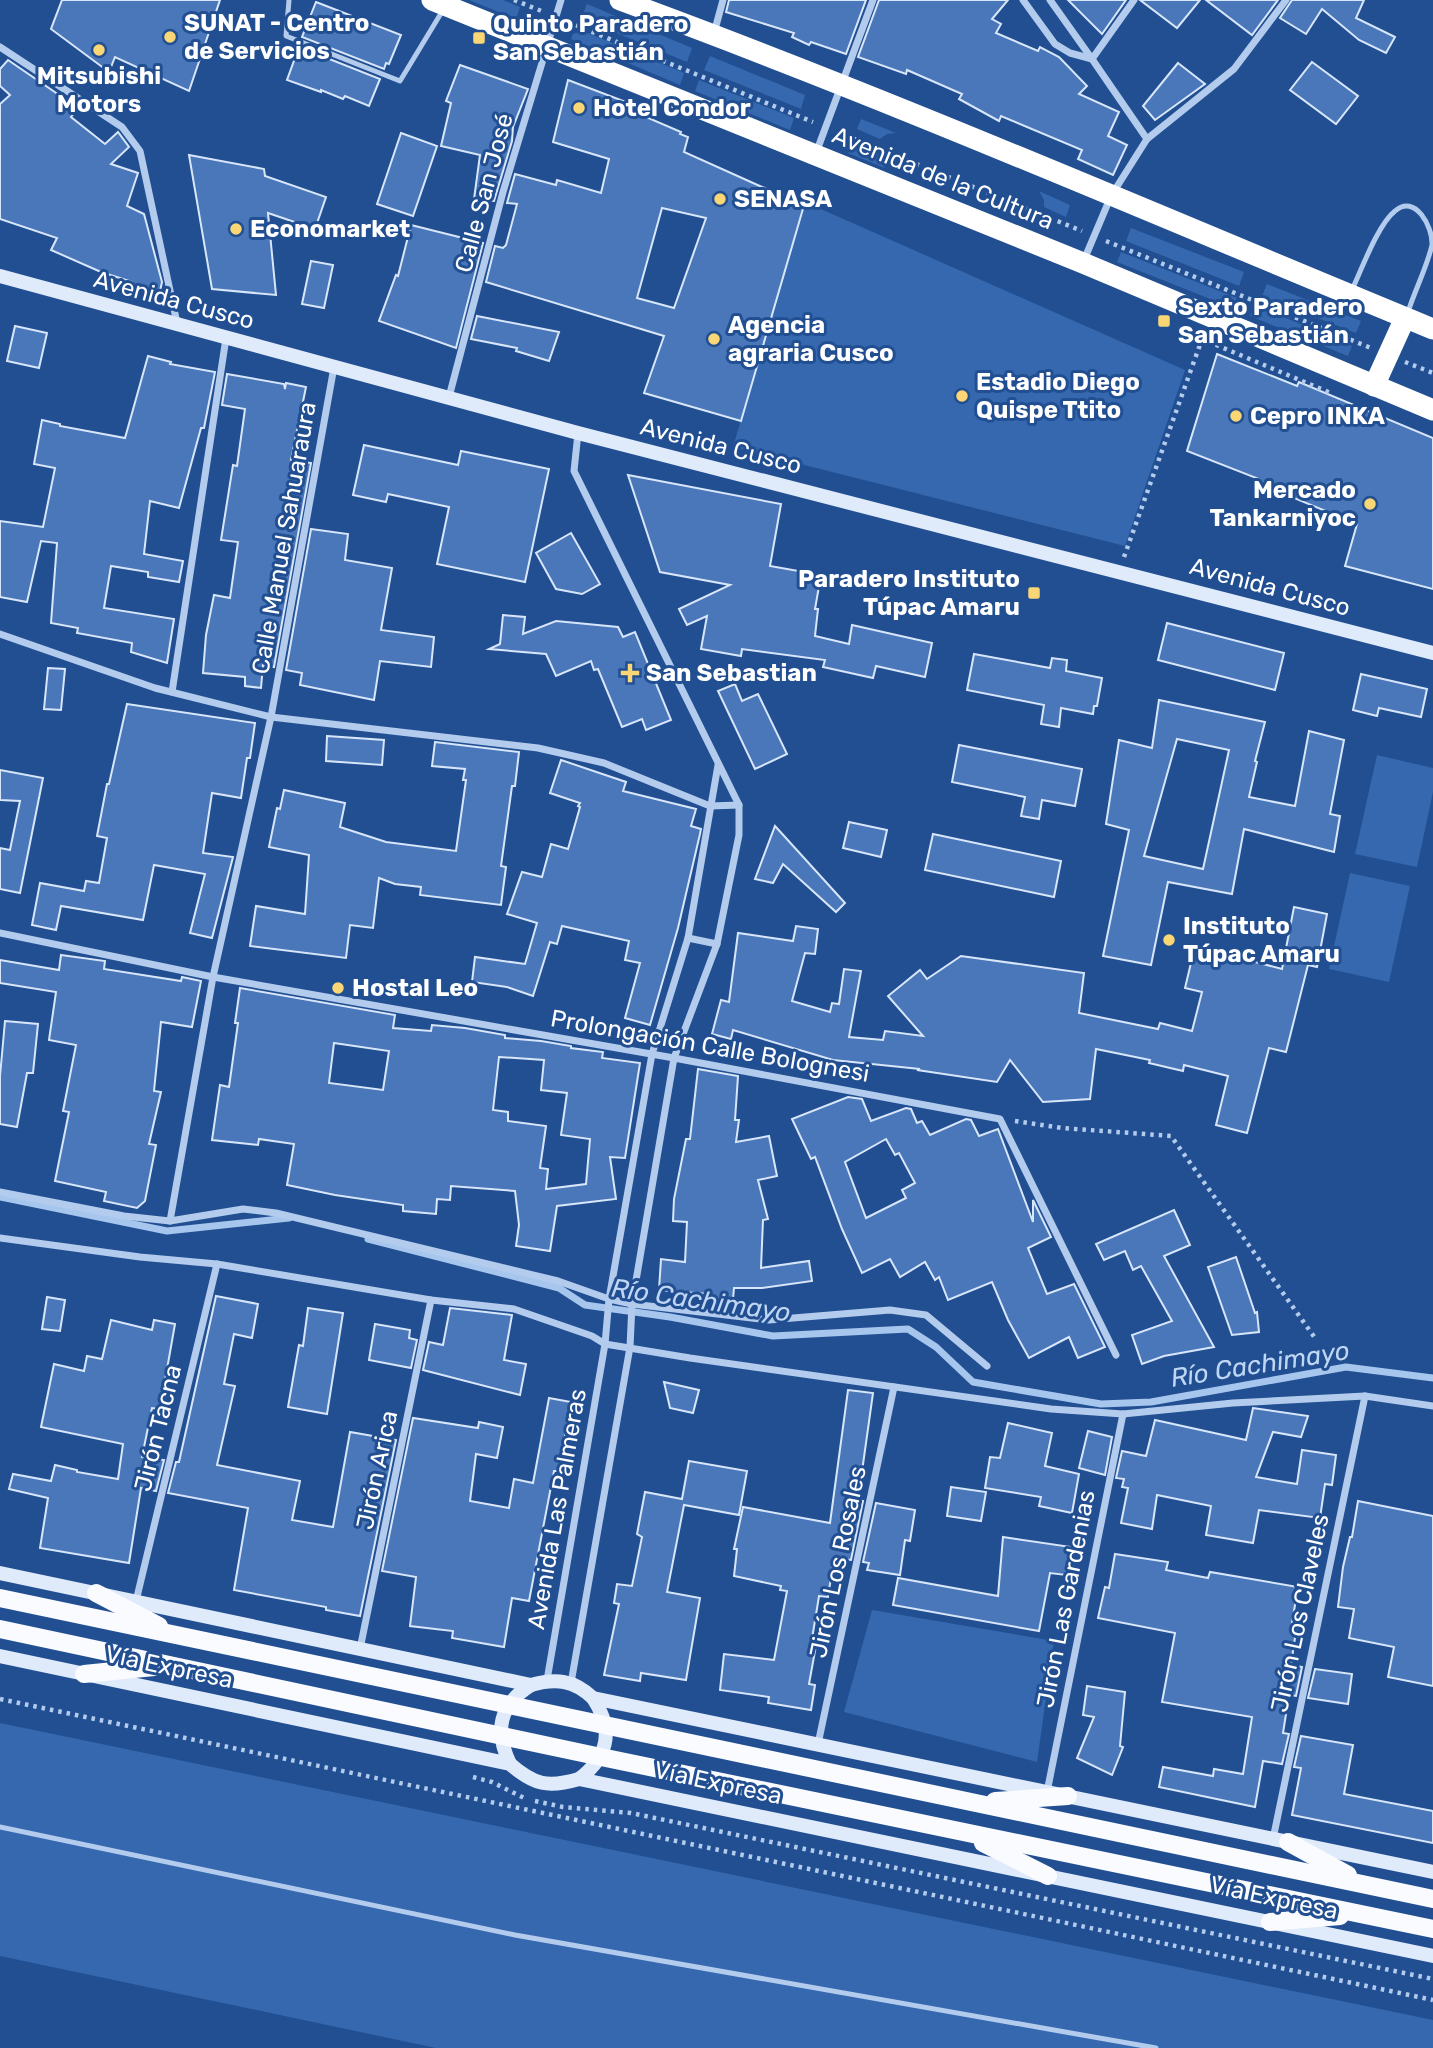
<svg xmlns="http://www.w3.org/2000/svg" width="1433" height="2048" viewBox="0 0 1433 2048" font-family="Rubik,sans-serif">
  <rect width="100%" height="100%" fill="#214f92"/>
  <g fill="#3568af">
    <polygon points="469,0 503,0 520,7 516,19"/>
    <polygon points="587,4 692,48 687,62 592,23 584,12"/>
    <polygon points="583,31 684,73 680,85 571,39 573,34"/>
    <polygon points="710,56 805,95 801,109 704,70"/>
    <polygon points="699,80 794,118 790,130 695,91"/>
    <polygon points="861,119 896,133 887,134 880,139 857,129"/>
    <polygon points="857,144 877,151 885,168 848,153"/>
    <polygon points="1039,191 1070,205 1066,217 1044,207 1044,200"/>
    <polygon points="805,202 1185,370 1125,546 733,447"/>
    <polygon points="1131,228 1244,272 1239,286 1126,241"/>
    <polygon points="1121,252 1237,298 1233,308 1117,262"/>
    <polygon points="1267,284 1361,321 1356,333 1262,296"/>
    <polygon points="1255,305 1352,346 1348,356 1250,316"/>
    <polygon points="1377,755 1433,768 1433,792 1417,867 1355,854"/>
    <polygon points="1350,873 1410,886 1389,982 1329,969"/>
    <polygon points="872,1610 1054,1641 1037,1762 844,1712"/>
    <polygon points="0,1723 1433,2020 1433,2048 436,2048 0,1956"/>
  </g>
  <g fill="none" stroke-linecap="round" stroke-linejoin="round">
    <g stroke="#a7c6ee" stroke-width="7">
      <polyline points="0,1197 167,1231 289,1218"/>
      <polyline points="368,1239 559,1288 585,1305 670,1317 773,1336 908,1329 936,1347 973,1382 1101,1404 1151,1402 1346,1367 1433,1378"/>
    </g>
  </g>
  <g fill="#4a77b9" stroke="#d8e6fa" stroke-width="2" fill-rule="evenodd">
    <polygon points="62,0 220,0 189,91 115,57 109,72 51,29"/>
    <polygon points="729,0 866,0 846,54 811,42 809,45 792,37 794,33 726,12"/>
    <polygon points="879,0 1008,0 992,19 1001,24 996,33 1038,51 1040,47 1059,57 1087,86 1079,94 1119,112 1108,136 1127,145 1113,175 1078,159 1082,150 1001,116 999,121 959,99 962,94 907,70 906,74 858,57"/>
    <polygon points="1068,0 1126,0 1102,34"/>
    <polygon points="1140,0 1200,0 1177,28"/>
    <polygon points="1206,0 1278,0 1252,35"/>
    <polygon points="1292,0 1364,0 1356,18 1395,37 1386,53 1359,40 1322,9 1306,34 1280,18"/>
    <polygon points="316,2 401,35 389,64 386,63 384,69 302,37"/>
    <polygon points="299,47 380,79 369,106 345,96 343,99 321,90 321,92 287,80"/>
    <polygon points="8,60 78,108 71,117 105,144 118,132 129,147 111,164 138,173 127,206 144,214 162,282 160,291 131,285 132,282 101,272 51,250 57,238 0,219 0,104 10,95 0,86 0,69"/>
    <polygon points="1312,62 1358,96 1336,124 1290,90"/>
    <polygon points="1178,63 1205,84 1155,120 1143,106"/>
    <polygon points="460,65 528,89 513,127 512,141 494,201 474,199 480,155 441,146 451,103 446,101"/>
    <path d="M568,80L634,105L632,111L681,132L680,134L688,137L684,152L762,187L805,202L741,421L644,393L664,336L486,282L495,246L503,248L506,245L517,204L507,203L515,174L556,185L557,180L601,193L609,159L553,142ZM662,208L706,218L674,308L637,298Z"/>
    <polygon points="401,133 437,146 413,216 377,204"/>
    <polygon points="189,155 264,169 265,176 326,197 315,229 268,213 276,295 212,289"/>
    <polygon points="411,225 483,243 456,348 379,321 396,275 398,276"/>
    <polygon points="311,261 333,265 324,308 302,304"/>
    <polygon points="477,316 559,332 549,361 516,351 517,348 471,339"/>
    <polygon points="15,326 47,333 39,368 7,361"/>
    <polygon points="1217,354 1297,386 1299,382 1433,438 1433,589 1345,566 1357,524 1258,483 1259,479 1187,451"/>
    <polygon points="148,356 171,362 170,364 215,372 204,428 201,428 179,508 150,501 144,554 183,561 179,582 148,577 148,572 111,566 104,608 174,619 167,663 131,652 132,643 77,633 78,628 51,623 57,543 41,541 27,602 0,597 0,521 43,527 55,468 34,464 42,420 60,424 60,426 125,438"/>
    <polygon points="227,374 284,384 285,389 286,383 306,387 291,460 311,463 274,667 263,665 261,688 245,686 245,677 203,673 206,635 214,595 230,598 238,542 221,540 233,465 237,466 245,409 222,405"/>
    <polygon points="364,445 458,465 461,451 549,469 525,582 437,564 449,507 388,494 386,502 353,495"/>
    <polygon points="628,475 781,504 770,566 821,575 815,609 818,609 815,636 849,644 852,625 932,643 925,677 876,666 873,678 823,667 825,660 742,649 741,656 701,649 707,616 687,625 679,609 730,585 660,572"/>
    <polygon points="311,529 348,534 345,560 392,568 381,630 434,637 431,667 380,661 374,700 300,685 302,673 286,670"/>
    <polygon points="571,533 600,584 582,594 556,589 536,553"/>
    <polygon points="503,615 525,617 523,634 556,621 618,627 623,637 635,632 671,720 646,730 642,719 622,727 598,669 594,670 591,661 556,676 546,654 489,649 500,644"/>
    <polygon points="1167,623 1284,653 1275,690 1158,660"/>
    <polygon points="974,654 1050,668 1052,658 1067,660 1066,671 1102,678 1097,706 1094,706 1093,714 1061,708 1059,727 1041,724 1044,705 967,690"/>
    <polygon points="48,668 65,669 61,710 44,709"/>
    <polygon points="1361,674 1427,689 1421,717 1379,708 1377,716 1353,710"/>
    <polygon points="735,684 742,701 758,694 787,754 755,769 718,691"/>
    <path d="M1159,700L1265,722L1255,761L1257,762L1249,797L1295,806L1309,731L1344,740L1330,814L1340,816L1334,852L1244,829L1232,894L1168,882L1151,965L1103,956L1129,830L1106,824L1119,740L1152,748ZM1177,739L1229,750L1203,869L1144,856Z"/>
    <polygon points="127,704 255,723 250,758 247,758 241,798 212,793 203,853 233,857 212,938 190,933 205,874 154,865 143,920 61,906 56,930 32,925 40,883 84,891 86,881 99,883 107,838 97,836 107,784 109,784"/>
    <polygon points="327,736 384,740 382,765 326,761"/>
    <polygon points="435,742 519,752 515,786 512,786 501,866 506,867 501,905 420,895 421,887 395,884 379,878 373,928 350,925 346,958 250,946 256,906 305,914 309,855 269,847 277,808 280,809 284,790 345,803 340,827 386,842 456,851 466,780 463,780 465,769 432,766"/>
    <polygon points="959,745 1082,769 1075,806 1042,800 1039,819 1021,816 1025,797 952,782"/>
    <polygon points="561,760 626,782 623,791 696,809 691,826 701,829 700,834 678,928 650,1025 625,1018 640,963 625,960 629,941 562,926 557,944 550,942 533,996 507,987 472,982 475,957 525,964 537,923 507,914 522,872 542,877 551,844 568,849 580,807 578,806 580,803 550,793"/>
    <polygon points="0,770 43,778 20,893 0,889 0,848 10,850 20,801 0,800"/>
    <polygon points="849,822 887,830 881,857 843,848"/>
    <polygon points="775,826 845,903 836,912 783,864 773,883 755,879"/>
    <polygon points="933,834 1061,861 1054,897 925,870"/>
    <polygon points="1294,907 1327,914 1317,967 1308,965 1286,1052 1269,1048 1247,1133 1216,1125 1228,1076 1184,1065 1183,1071 1149,1063 1150,1060 1096,1049 1090,1099 1043,1102 1010,1060 997,1082 917,1070 920,1069 833,1060 733,1030 731,1039 712,1034 721,1000 729,1002 738,933 793,941 796,926 818,929 815,954 805,953 792,1001 830,1012 832,1003 839,1004 844,969 861,971 849,1037 883,1040 885,1031 923,1036 888,996 920,970 927,979 961,956 1084,973 1079,1013 1158,1029 1160,1023 1192,1031 1202,992 1185,988 1195,946 1282,969"/>
    <polygon points="61,955 105,961 104,969 181,981 182,977 201,981 192,1027 161,1022 154,1091 161,1092 149,1144 156,1145 145,1201 137,1208 104,1201 106,1192 55,1181 69,1112 63,1111 76,1045 49,1040 56,992 0,983 0,960 59,970"/>
    <path d="M240,988L395,1015L393,1028L431,1031L432,1025L465,1028L505,1035V1038L541,1041L571,1046V1048L603,1052L602,1058L640,1063L625,1158L610,1157L616,1199L557,1206L550,1251L516,1246L519,1225L515,1191L451,1186L450,1200L437,1199L436,1214L403,1211V1205L335,1195L287,1185L294,1144L259,1139L258,1145L212,1140L220,1085L229,1087L238,1023H235ZM334,1043L389,1051L383,1090L329,1083ZM499,1057L544,1060L541,1090L567,1093L561,1135L590,1139L586,1184L546,1189L548,1169L540,1168L546,1126L508,1121V1112L493,1110Z"/>
    <polygon points="5,1021 38,1024 33,1073 27,1073 17,1127 0,1124 0,1076"/>
    <polygon points="698,1069 738,1076 735,1120 739,1120 736,1142 769,1136 777,1176 758,1180 768,1219 763,1220 761,1268 809,1261 812,1281 762,1288 734,1288 733,1299 706,1298 707,1294 659,1290 661,1259 685,1262 687,1222 673,1221 674,1199 686,1139 690,1139"/>
    <path d="M848,1097L862,1099L871,1121L906,1108L911,1109L917,1123L922,1121L930,1135L966,1119L971,1120L979,1136L998,1129L1033,1222V1200L1051,1237L1028,1248L1047,1294L1074,1284L1105,1347L1078,1358L1069,1337L1029,1358L1008,1320L992,1282L948,1300L939,1277L935,1280L925,1262L900,1277L890,1259L862,1273L842,1229L815,1157L811,1159L792,1119ZM886,1139L895,1155L899,1153L915,1183L902,1190L906,1198L866,1218L845,1162Z"/>
    <polygon points="1174,1210 1190,1245 1164,1256 1214,1347 1164,1356 1142,1364 1132,1335 1172,1321 1141,1266 1133,1270 1125,1251 1104,1260 1096,1244"/>
    <polygon points="1236,1257 1255,1313 1257,1312 1259,1332 1232,1335 1208,1267"/>
    <polygon points="216,1296 258,1304 252,1338 234,1334 224,1384 235,1386 217,1465 300,1481 292,1520 333,1527 350,1432 396,1440 360,1616 326,1610 326,1607 234,1590 248,1508 168,1493 176,1462 179,1462"/>
    <polygon points="47,1297 65,1300 60,1331 42,1329"/>
    <polygon points="308,1308 343,1313 327,1414 288,1407 299,1345 303,1346"/>
    <polygon points="450,1308 512,1315 504,1360 526,1364 520,1395 423,1370 429,1342 443,1345"/>
    <polygon points="111,1320 152,1330 154,1320 175,1324 160,1409 152,1408 142,1457 164,1460 156,1491 141,1488 129,1563 40,1548 48,1498 9,1489 13,1474 51,1481 55,1465 77,1470 77,1472 118,1479 123,1444 41,1427 54,1364 84,1371 87,1356 102,1359"/>
    <polygon points="375,1324 410,1330 409,1338 417,1340 411,1368 369,1360"/>
    <polygon points="664,1382 699,1390 693,1413 670,1408"/>
    <polygon points="848,1390 873,1393 858,1500 863,1501 851,1560 834,1558 828,1597 819,1596 812,1639 817,1640 809,1684 815,1685 811,1710 768,1703 769,1697 720,1690 724,1654 774,1660 787,1591 780,1590 781,1586 734,1576 737,1549 734,1549 743,1507 830,1523"/>
    <polygon points="549,1398 571,1402 559,1471 554,1471 529,1601 512,1598 504,1647 452,1638 453,1631 410,1626 416,1577 382,1571 413,1418 478,1428 479,1422 503,1427 497,1458 476,1454 470,1501 509,1508 514,1479 533,1483"/>
    <polygon points="1253,1408 1308,1416 1301,1437 1273,1432 1256,1477 1297,1484 1302,1450 1336,1455 1332,1485 1325,1484 1320,1518 1259,1510 1253,1543 1206,1535 1211,1506 1157,1495 1152,1529 1121,1523 1128,1488 1122,1487 1124,1479 1116,1478 1122,1451 1146,1456 1155,1420 1246,1440"/>
    <polygon points="1008,1423 1052,1433 1045,1466 1079,1474 1072,1513 1039,1506 1041,1497 985,1488 990,1457 1000,1458"/>
    <polygon points="1088,1431 1112,1437 1105,1475 1079,1468"/>
    <polygon points="689,1461 747,1471 739,1515 684,1505 667,1592 700,1598 686,1680 641,1673 640,1681 604,1675 619,1604 614,1603 617,1584 632,1586 642,1537 637,1534 645,1492 682,1499"/>
    <polygon points="951,1487 986,1492 981,1521 947,1516"/>
    <polygon points="1358,1501 1433,1516 1433,1686 1388,1677 1394,1647 1349,1638 1354,1609 1338,1607 1343,1567 1350,1537 1352,1537"/>
    <polygon points="876,1503 915,1510 910,1541 905,1540 900,1575 867,1570 869,1563 863,1562"/>
    <polygon points="1003,1537 1071,1547 1066,1575 1050,1573 1039,1631 893,1605 898,1578 998,1596"/>
    <polygon points="1115,1554 1168,1562 1166,1570 1208,1578 1210,1572 1298,1587 1292,1623 1297,1624 1291,1665 1302,1667 1296,1696 1289,1695 1283,1733 1289,1734 1282,1764 1263,1761 1255,1807 1159,1787 1163,1767 1213,1776 1214,1769 1243,1774 1252,1717 1162,1702 1175,1633 1098,1618 1105,1587 1109,1588"/>
    <polygon points="1315,1669 1352,1674 1348,1704 1308,1698"/>
    <polygon points="1087,1686 1125,1692 1120,1746 1123,1747 1112,1775 1077,1758 1094,1717 1083,1715"/>
    <polygon points="1301,1736 1353,1745 1344,1794 1433,1811 1433,1843 1292,1815 1301,1768 1294,1767"/>
  </g>
  <g fill="none" stroke-linecap="round" stroke-linejoin="round">
    <g stroke="#b3cbed" stroke-width="4.5" stroke-dasharray="3.5 5" stroke-linecap="butt">
      <polyline points="514,0 544,12"/>
      <polyline points="568,22 813,122"/>
      <polyline points="837,132 1082,231"/>
      <polyline points="1106,241 1371,348"/>
      <polyline points="1405,362 1433,373"/>
      <polyline points="1124,557 1202,339 1333,394"/>
      <polyline points="1015,1121 1062,1128 1171,1136 1315,1338"/>
      <polyline points="0,1699 1433,2000"/>
      <polyline points="473,1777 492,1782 526,1799"/>
      <polyline points="535,1801 563,1807 631,1813 1433,1979"/>
    </g>
    <g stroke="#b3cbed" stroke-width="5">
      <polyline points="289,0 286,36 400,81 443,10"/>
      <path d="M1351,292C1361,271 1378,224 1395,211C1415,193 1433,227 1432,245C1427,267 1415,290 1408,312"/>
      <polyline points="0,1827 515,1935 1156,2048"/>
    </g>
    <g stroke="#b3cbed" stroke-width="7">
      <polyline points="1023,0 1055,44 1070,53 1092,59 1147,139"/>
      <polyline points="1050,0 1092,59 1134,0"/>
      <polyline points="714,33 723,0"/>
      <polyline points="0,47 122,127 140,151 177,323"/>
      <polyline points="816,153 873,0"/>
      <polyline points="1084,260 1111,196 1147,139 1234,69 1286,0"/>
      <polyline points="449,397 503,192 561,0"/>
      <polyline points="0,634 155,688 271,717 538,748 604,763 710,806 739,805"/>
      <polyline points="172,692 226,338"/>
      <polyline points="0,933 213,977 674,1058 1000,1119 1116,1355"/>
      <polyline points="688,938 717,944"/>
      <polyline points="0,1192 124,1216 170,1221 243,1209 276,1213 558,1281 609,1299 632,1304 769,1320 890,1310 926,1315 987,1366"/>
      <polyline points="170,1221 213,977 271,717 334,367"/>
      <polyline points="0,1238 140,1257 217,1264 431,1300 514,1309 592,1336 605,1344 690,1358 1051,1409 1123,1414 1233,1403 1365,1396 1433,1406"/>
      <polyline points="136,1601 217,1264"/>
      <polyline points="360,1649 431,1300"/>
      <polyline points="547,1680 605,1344 609,1299 652,1054 688,938 718,765"/>
      <polyline points="571,1683 630,1347 632,1304 674,1058 717,944 739,835 739,805 574,471 578,433"/>
      <polyline points="818,1744 894,1387"/>
      <polyline points="1047,1792 1123,1414"/>
      <polyline points="1273,1839 1365,1396"/>
    </g>
    <g stroke="#dfeafa" stroke-width="14">
      <polyline points="0,276 578,433 1433,653"/>
      <path d="M0,1573L531,1685C556,1678 574,1680 593,1698L1433,1872"/>
      <path d="M0,1656L510,1764C534,1785 548,1788 579,1779L1433,1956"/>
      <path d="M510,1764C494,1730 499,1705 531,1685"/>
      <path d="M579,1779C609,1756 614,1730 593,1698"/>
    </g>
    <g stroke="#f9fbff" stroke-width="18">
      <polyline points="96,1593 159,1626"/>
      <polyline points="0,1598 1433,1899"/>
      <polyline points="0,1629 601,1757 1433,1929"/>
      <polyline points="84,1674 154,1667"/>
      <polyline points="995,1801 1068,1796"/>
      <polyline points="1288,1842 1348,1875"/>
      <polyline points="983,1843 1048,1876"/>
      <polyline points="1270,1922 1340,1916"/>
    </g>
    <g stroke="#fff" stroke-width="21">
      <polyline points="432,0 1083,263 1433,410"/>
      <path d="M620,0C895,101 1163,218 1433,329"/>
      <polyline points="1374,386 1405,318"/>
    </g>
  </g>
  <g fill="#fad774" stroke="#214f92" stroke-width="2.5">
    <circle cx="170" cy="37" r="7"/>
    <rect x="472" y="31" width="14" height="14" rx="3.5"/>
    <circle cx="99" cy="50" r="7"/>
    <circle cx="579" cy="108" r="7"/>
    <circle cx="720" cy="199" r="7"/>
    <circle cx="236" cy="229" r="7"/>
    <rect x="1157" y="314" width="14" height="14" rx="3.5"/>
    <circle cx="714" cy="339" r="7"/>
    <circle cx="962" cy="396" r="7"/>
    <circle cx="1236" cy="416" r="7"/>
    <circle cx="1370" cy="504" r="7"/>
    <rect x="1027" y="586" width="14" height="14" rx="3.5"/>
    <path d="M626.5 662.5h7v7h7v7h-7v7h-7v-7h-7v-7h7z"/>
    <circle cx="1169" cy="940" r="7"/>
    <circle cx="338" cy="988" r="7"/>
  </g>
  <g text-anchor="middle" stroke-width="6" stroke-linejoin="round" paint-order="stroke">
    <g font-size="24" font-weight="bold" fill="#fff" stroke="#214f92" text-anchor="start">
      <text x="184" y="31">SUNAT - Centro<tspan x="184" dy="28">de Servicios</tspan></text>
      <text x="493" y="32">Quinto Paradero<tspan x="493" dy="28">San Sebastián</tspan></text>
      <text x="99" y="84" text-anchor="middle">Mitsubishi<tspan x="99" dy="28">Motors</tspan></text>
      <text x="593" y="116">Hotel Condor</text>
      <text x="734" y="207">SENASA</text>
      <text x="250" y="237">Economarket</text>
      <text x="1178" y="315">Sexto Paradero<tspan x="1178" dy="28">San Sebastián</tspan></text>
      <text x="728" y="333">Agencia<tspan x="728" dy="28">agraria Cusco</tspan></text>
      <text x="976" y="390">Estadio Diego<tspan x="976" dy="28">Quispe Ttito</tspan></text>
      <text x="1250" y="424">Cepro INKA</text>
      <text x="1356" y="498" text-anchor="end">Mercado<tspan x="1356" dy="28">Tankarniyoc</tspan></text>
      <text x="1020" y="587" text-anchor="end">Paradero Instituto<tspan x="1020" dy="28">Túpac Amaru</tspan></text>
      <text x="646" y="681">San Sebastian</text>
      <text x="1183" y="934">Instituto<tspan x="1183" dy="28">Túpac Amaru</tspan></text>
      <text x="352" y="996">Hostal Leo</text>
    </g>
    <g font-size="24" fill="#fff" stroke="#214f92">
      <text transform="translate(943 178) rotate(22)" y="8">Avenida de la Cultura</text>
      <text transform="translate(484 193) rotate(-75)" y="8">Calle San José</text>
      <text transform="translate(174 300) rotate(15)" y="8">Avenida Cusco</text>
      <text transform="translate(721 446) rotate(14)" y="8">Avenida Cusco</text>
      <text transform="translate(284 538) rotate(-80)" y="8">Calle Manuel Sahuaraura</text>
      <text transform="translate(1270 587) rotate(15)" y="8">Avenida Cusco</text>
      <text transform="translate(710 1046) rotate(10)" y="8">Prolongación Calle Bolognesi</text>
      <text transform="translate(158 1428) rotate(-76)" y="8">Jirón Tacna</text>
      <text transform="translate(377 1470) rotate(-78)" y="8">Jirón Arica</text>
      <text transform="translate(557 1509) rotate(-80)" y="8">Avenida Las Palmeras</text>
      <text transform="translate(838 1562) rotate(-78)" y="8">Jirón Los Rosales</text>
      <text transform="translate(1066 1599) rotate(-79)" y="8">Jirón Las Gardenias</text>
      <text transform="translate(1300 1613) rotate(-78)" y="8">Jirón Los Claveles</text>
      <text transform="translate(169 1667) rotate(12)" y="8">Vía Expresa</text>
      <text transform="translate(718 1783) rotate(12)" y="8">Vía Expresa</text>
      <text transform="translate(1274 1898) rotate(12)" y="8">Vía Expresa</text>
    </g>
    <g font-size="26" font-style="italic" fill="#bfd6f4" stroke="#214f92">
      <text transform="translate(701 1300) rotate(8)" y="9">Río Cachimayo</text>
      <text transform="translate(1260 1364) rotate(-9)" y="9">Río Cachimayo</text>
    </g>
  </g>
</svg>
